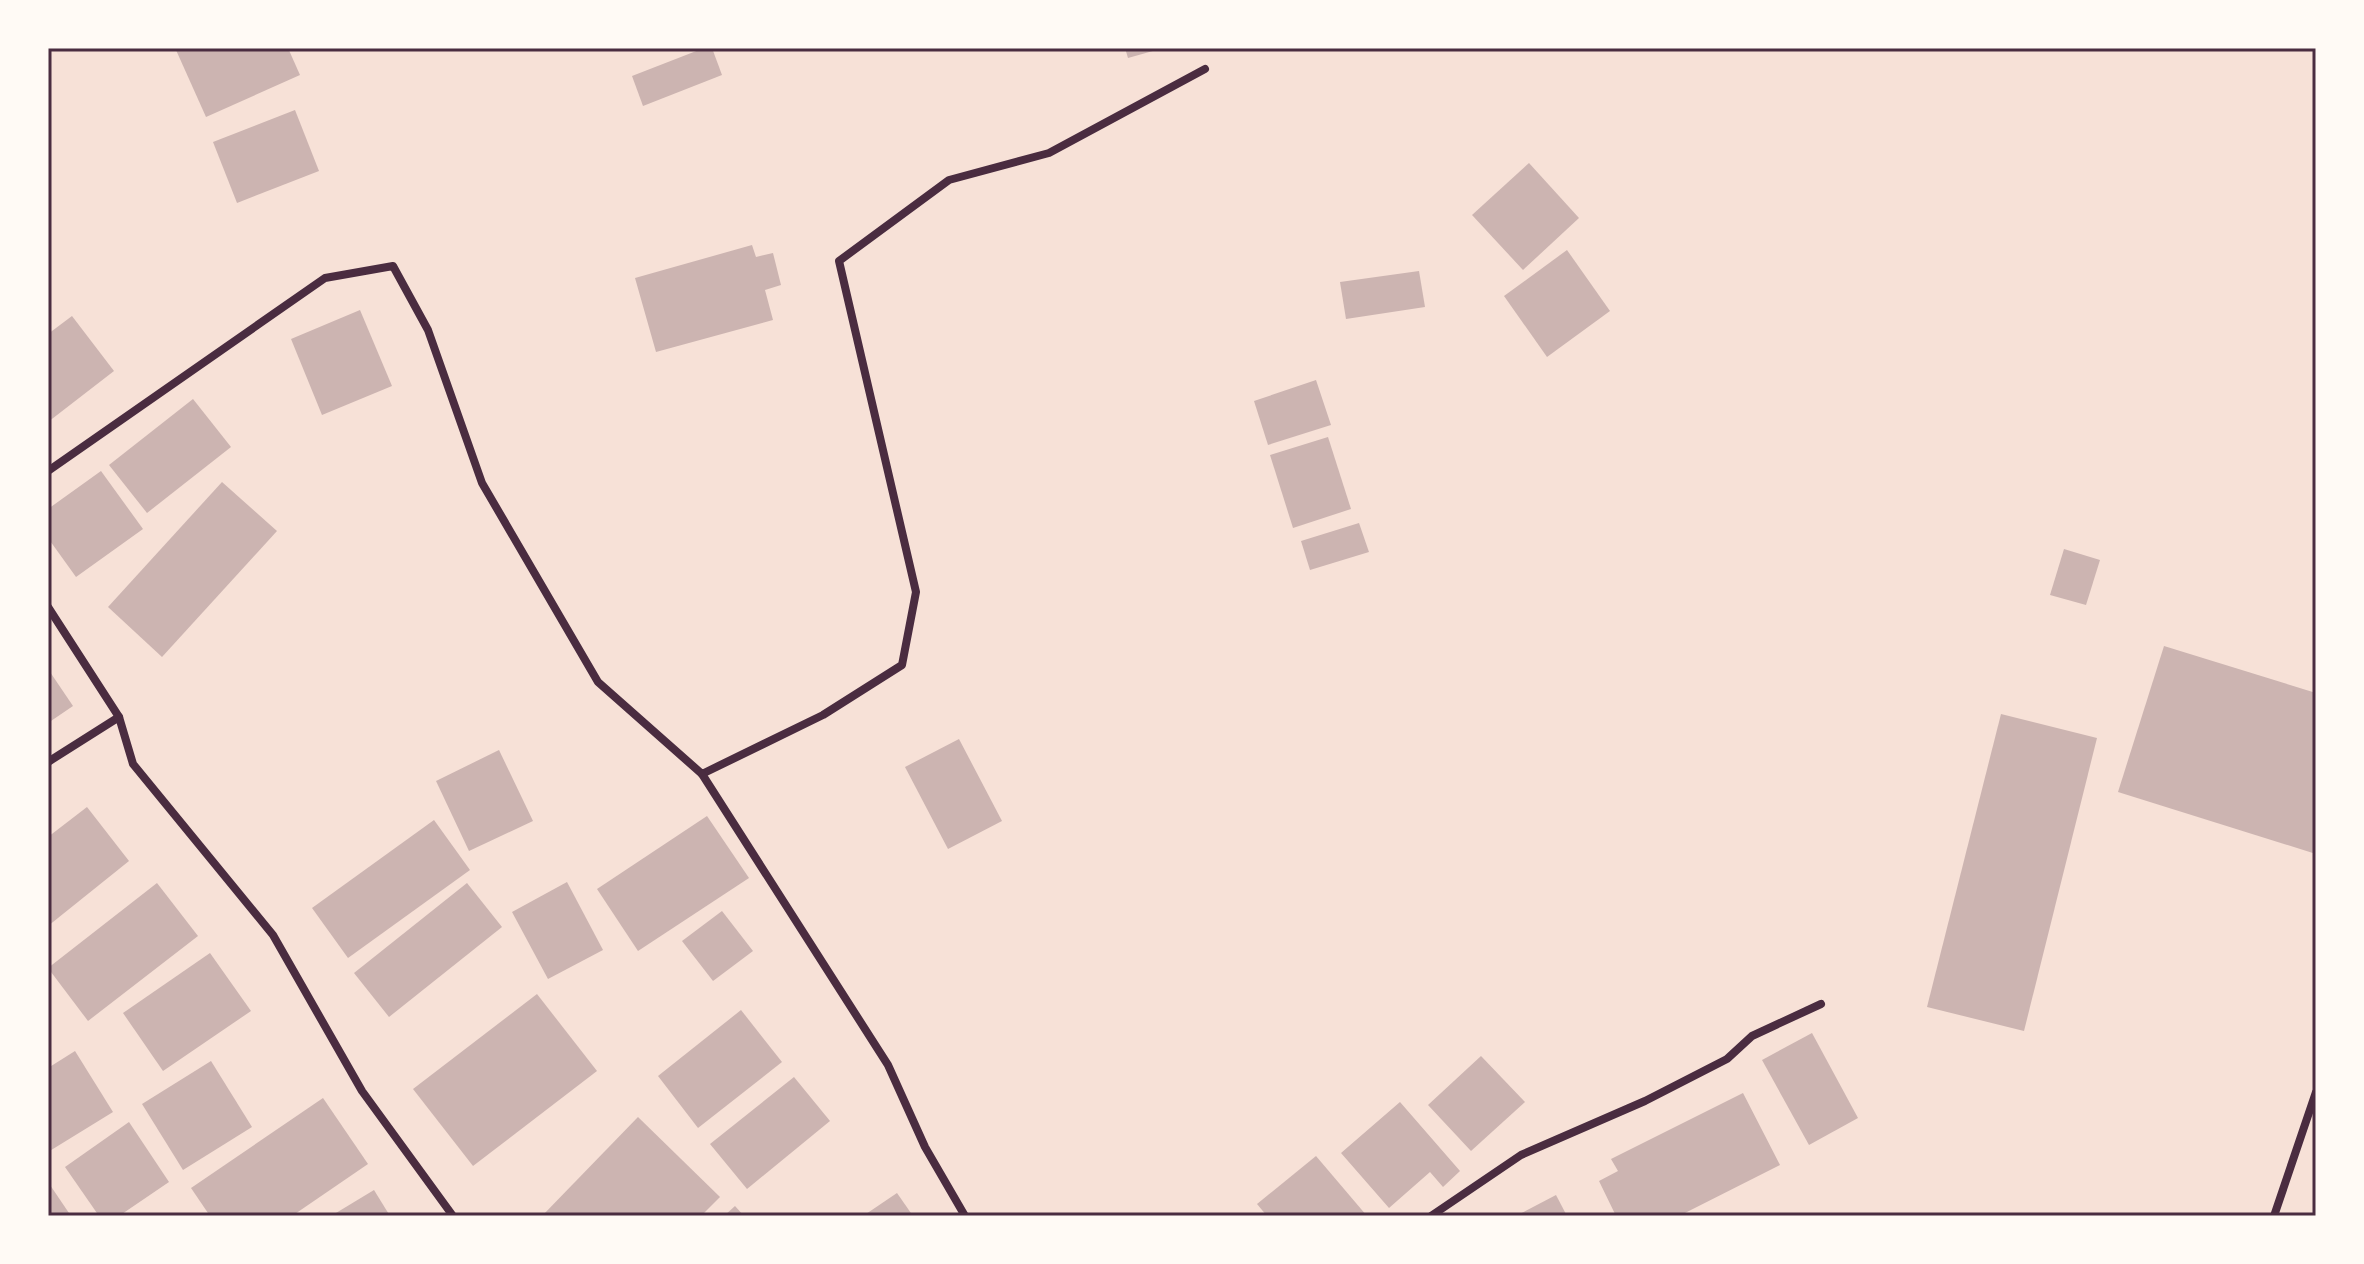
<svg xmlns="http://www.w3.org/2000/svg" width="2364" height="1264" viewBox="0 0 2364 1264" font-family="'Source Sans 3',sans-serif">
  <rect width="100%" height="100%" fill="#f7e1d7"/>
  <g fill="#ccb4b1">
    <polygon points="180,48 288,48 300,75 206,117 176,50"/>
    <polygon points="704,48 712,48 722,75 643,106 632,76"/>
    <polygon points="1125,48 1159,48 1160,49 1128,58"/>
    <polygon points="295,110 319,171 237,203 213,142"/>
    <polygon points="1529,163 1579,218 1523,270 1472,215"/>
    <polygon points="752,245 756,257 773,253 781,285 765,290 773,320 656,352 635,278"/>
    <polygon points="1567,250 1610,311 1547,357 1504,296"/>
    <polygon points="1419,271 1425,307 1346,319 1340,282"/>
    <polygon points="360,310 392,386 322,415 291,339"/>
    <polygon points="72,316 114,371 48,422 48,334"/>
    <polygon points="1316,380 1331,425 1268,445 1254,401"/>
    <polygon points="193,399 231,447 147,513 109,465"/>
    <polygon points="1328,437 1351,509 1293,528 1270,455"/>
    <polygon points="101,471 143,529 76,577 48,538 48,509"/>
    <polygon points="222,482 277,531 162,657 108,607"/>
    <polygon points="1359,523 1369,552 1310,570 1301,541"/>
    <polygon points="2064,549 2100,560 2086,605 2050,595"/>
    <polygon points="2164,646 2316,693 2316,854 2118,792"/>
    <polygon points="48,669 73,706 48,723"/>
    <polygon points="2001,714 2097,738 2024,1031 1927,1007"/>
    <polygon points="959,739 1002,821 948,849 905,767"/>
    <polygon points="499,750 533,821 469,851 436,781"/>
    <polygon points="87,807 129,861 48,926 48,837"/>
    <polygon points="707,816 749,878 638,951 597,889"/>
    <polygon points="434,820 470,870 348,958 312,908"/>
    <polygon points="567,882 603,950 548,979 512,912"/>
    <polygon points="157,883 198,936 88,1021 48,968"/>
    <polygon points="467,883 502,927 389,1017 354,973"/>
    <polygon points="722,911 753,951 713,981 682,941"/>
    <polygon points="210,953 251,1011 163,1071 123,1013"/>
    <polygon points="537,994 597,1071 473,1166 413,1089"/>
    <polygon points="741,1010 782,1062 698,1128 658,1076"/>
    <polygon points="1812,1033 1858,1118 1809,1145 1762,1060"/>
    <polygon points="75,1051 113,1112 48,1152 48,1068"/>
    <polygon points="1481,1056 1525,1102 1471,1151 1428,1105"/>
    <polygon points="211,1061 252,1127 183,1170 142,1104"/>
    <polygon points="794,1077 830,1121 747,1189 710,1144"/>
    <polygon points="1743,1093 1780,1165 1679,1216 1616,1216 1599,1181 1618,1171 1611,1159"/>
    <polygon points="323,1098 368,1164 292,1216 210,1216 191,1188"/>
    <polygon points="1400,1102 1460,1171 1443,1187 1430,1172 1389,1208 1341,1153"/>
    <polygon points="638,1117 720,1197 701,1216 542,1216"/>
    <polygon points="129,1122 169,1182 119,1216 99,1216 65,1167"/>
    <polygon points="1316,1156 1367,1216 1267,1216 1257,1204"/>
    <polygon points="48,1182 71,1216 48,1216"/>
    <polygon points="374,1190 390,1216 331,1216"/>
    <polygon points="897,1193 913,1216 863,1216"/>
    <polygon points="1556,1195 1567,1216 1516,1216"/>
    <polygon points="735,1206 744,1216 724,1216"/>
  </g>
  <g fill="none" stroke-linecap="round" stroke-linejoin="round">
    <g stroke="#4a2c40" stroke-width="8">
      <polyline points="48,471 325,278 393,266 428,330 482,483 598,682 702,774 823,715 902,665 916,592 839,261 949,180 1049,153 1205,69"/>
      <polyline points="48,607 119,717"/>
      <polyline points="48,762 119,717 133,764 273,935 362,1091 453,1216"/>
      <polyline points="702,774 888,1065 925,1147 965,1216"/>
      <polyline points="1431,1216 1521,1155 1645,1101 1727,1059 1752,1036 1821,1004"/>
      <polyline points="2274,1216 2316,1092"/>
    </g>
  </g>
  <rect width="2364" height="1264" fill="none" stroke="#fffaf5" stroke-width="100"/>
  <rect x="50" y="50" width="2264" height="1164" fill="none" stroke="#4a2c40" stroke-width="3"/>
</svg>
